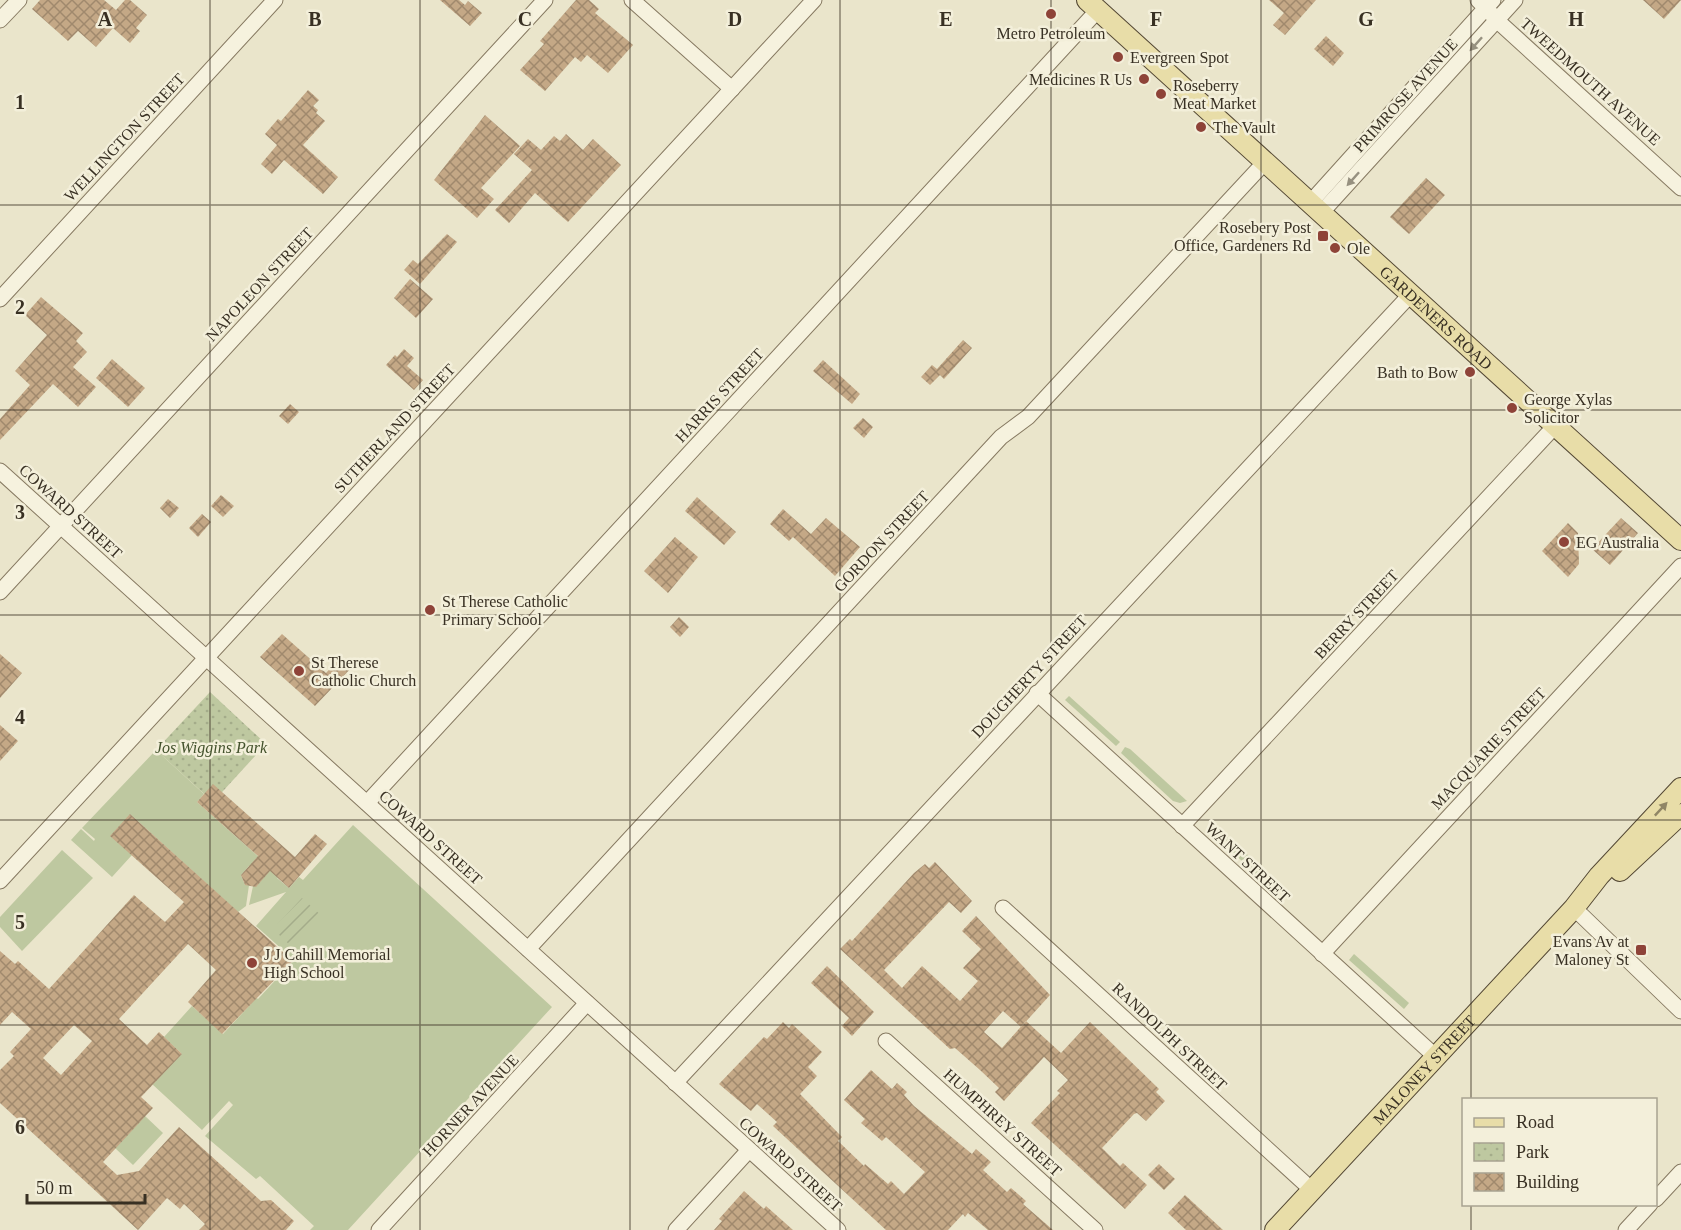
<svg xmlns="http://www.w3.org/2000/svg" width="1681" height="1230" viewBox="0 0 1681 1230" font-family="'Times New Roman',serif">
  <defs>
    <pattern id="park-dots" width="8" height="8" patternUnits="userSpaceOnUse" patternTransform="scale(1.5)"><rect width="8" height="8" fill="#bec8a0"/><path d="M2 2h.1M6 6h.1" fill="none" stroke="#a4ac8a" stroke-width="1.8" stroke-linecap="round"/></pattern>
    <pattern id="garden-furrows" width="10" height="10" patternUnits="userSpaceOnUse" patternTransform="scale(1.5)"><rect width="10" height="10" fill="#bec8a0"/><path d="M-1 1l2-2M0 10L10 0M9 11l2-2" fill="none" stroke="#a4ac8a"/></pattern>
    <pattern id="building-cross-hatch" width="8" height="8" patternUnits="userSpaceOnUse" patternTransform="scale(1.5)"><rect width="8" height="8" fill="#c4a886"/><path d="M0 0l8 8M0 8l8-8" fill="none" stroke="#a0896d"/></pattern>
  </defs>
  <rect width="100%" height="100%" fill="#eae5cb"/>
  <g fill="#bec8a0">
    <polygon points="1069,696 1120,742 1116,746 1065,700"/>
    <polygon points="1125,747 1130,749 1187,801 1180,803 1173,801 1121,753"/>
    <polygon points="156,750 204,794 197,802 279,875 277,878 289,888 299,877 303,880 353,825 552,1007 348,1230 310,1230 314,1226 260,1176 256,1179 205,1136 233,1105 229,1101 202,1130 152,1084 182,1054 164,1037 192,1006 223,1034 251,1004 226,970 258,999 294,960 256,926 286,892 249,905 257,867 249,866 241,875 245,885 249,885 246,906 238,912 130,814 132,855 112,877 71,840 81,829 94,841 95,839 82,828"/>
    <polygon points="1216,826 1263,869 1257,875 1211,832"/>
    <polygon points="62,850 93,878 22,951 0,927 0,917"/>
    <polygon points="1354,954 1409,1003 1404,1009 1349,960"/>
    <polygon points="145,1116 163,1133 133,1165 115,1148"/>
  </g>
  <polygon fill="url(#park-dots)" points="210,692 266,744 213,802 156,750"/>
  <polygon fill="url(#garden-furrows)" points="302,898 323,917 294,949 273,929"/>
  <g fill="url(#building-cross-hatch)" fill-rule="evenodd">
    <polygon points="40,0 104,0 116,10 125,0 130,0 147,15 136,28 140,31 130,43 113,28 96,47 78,31 68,41 32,9"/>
    <polygon points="440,0 459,0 465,5 468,1 482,13 470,26"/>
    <polygon points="576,0 589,0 599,9 595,13 633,45 608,73 587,55 581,62 575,57 545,91 520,70 544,44 540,41"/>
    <polygon points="1269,0 1316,0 1285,35 1273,25 1284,13"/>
    <polygon points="1643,0 1681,0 1664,19"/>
    <polygon points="1326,36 1344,53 1333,66 1314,49"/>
    <polygon points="308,90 319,100 313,106 318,110 316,113 325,121 303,145 338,177 323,194 284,160 272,174 261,164 277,145 265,134 278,119 281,121"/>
    <polygon points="485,115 520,146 481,188 494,199 477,218 434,180"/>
    <polygon points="566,134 583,150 593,139 621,165 568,222 535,193 509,223 495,210 532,170 514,154 528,139 541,150 554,136 560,141"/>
    <polygon points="1426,178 1445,195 1409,234 1390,217"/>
    <polygon points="447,234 457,242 420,284 404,270 413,260 418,264"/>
    <polygon points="410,279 433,299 416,318 394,298"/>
    <polygon points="41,297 83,333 76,341 87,352 73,367 96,387 78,407 53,384 0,440 0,419 30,385 15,371 47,335 25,315"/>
    <polygon points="963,340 972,348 944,379 940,375 930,385 921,377 932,365 937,369"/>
    <polygon points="404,349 414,358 407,366 423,380 414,390 386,365 395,355 397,357"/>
    <polygon points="112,359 145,388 128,407 96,378"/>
    <polygon points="823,360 860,394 852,404 813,371"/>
    <polygon points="290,404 299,412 288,424 279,416"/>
    <polygon points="863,418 873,427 864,438 853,428"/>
    <polygon points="221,495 234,506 223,517 211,506"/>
    <polygon points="697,497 736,532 724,545 685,511"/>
    <polygon points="168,499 179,508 170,518 160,508"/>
    <polygon points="783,509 811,534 826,518 860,547 835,576 793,537 789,541 770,524"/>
    <polygon points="202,514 211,522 198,537 189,528"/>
    <polygon points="1621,518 1638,533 1610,565 1592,549"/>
    <polygon points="1568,523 1578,533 1579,564 1568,577 1542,551"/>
    <polygon points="675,537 698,557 668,593 644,571"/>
    <polygon points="679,617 689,627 680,637 670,627"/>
    <polygon points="282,634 326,673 340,658 351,668 315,706 260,657"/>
    <polygon points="0,654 22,673 0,698"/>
    <polygon points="0,725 18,741 0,761"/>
    <polygon points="213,784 295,857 315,834 327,844 289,888 270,871 256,887 245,885 241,875 258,856 197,802"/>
    <path d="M130,814L293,961L222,1034L188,1002L216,970L188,944L119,1019L147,1045L159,1032L182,1054L141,1097L153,1108L103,1162L117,1175L139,1171L179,1127L261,1201L271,1200L294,1221L286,1230H199L205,1224L184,1204L180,1209L167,1198L138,1230L0,1103V1070L14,1056L10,1052L31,1029L12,1012L0,1025V951L15,964L18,961L49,989L134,895L165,922L184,902L110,836ZM74,1025L92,1041L61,1075L43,1058Z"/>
    <polygon points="935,862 972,901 961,913 949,902 884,970 902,988 922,966 960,1001 978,981 963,968 981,949 962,931 976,916 1050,995 1021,1027 1003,1011 984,1032 1002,1048 1026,1021 1061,1053 1090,1022 1159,1089 1156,1092 1165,1101 1146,1121 1137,1113 1134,1114 1102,1148 1120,1166 1123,1163 1147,1185 1125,1209 1031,1123 1060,1093 1057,1091 1068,1080 1044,1057 1004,1101 995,1092 999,1088 980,1070 955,1048 950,1049 840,949 850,939 852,941 914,873 925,864 929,868"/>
    <polygon points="827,966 874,1012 852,1036 842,1026 849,1018 811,983"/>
    <polygon points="783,1022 789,1028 792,1024 822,1052 808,1067 817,1076 800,1094 842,1137 838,1141 864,1166 865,1164 888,1184 891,1181 904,1194 925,1172 886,1137 882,1141 861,1123 865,1119 844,1100 871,1070 892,1089 897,1083 907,1092 904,1095 914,1106 972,1154 976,1149 991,1162 983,1170 1007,1192 1011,1188 1026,1201 1023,1204 1053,1230 988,1230 968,1213 965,1217 963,1214 948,1230 886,1230 773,1126 777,1122 757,1104 751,1111 719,1084 764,1037 767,1039"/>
    <polygon points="1159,1164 1175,1179 1164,1190 1148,1175"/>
    <polygon points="744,1191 764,1209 766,1206 793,1230 714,1230 722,1221 719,1219"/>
    <polygon points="1185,1195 1223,1230 1186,1230 1168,1213"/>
  </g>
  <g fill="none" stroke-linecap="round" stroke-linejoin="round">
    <g stroke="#867961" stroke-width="17">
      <g id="minor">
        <polyline points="632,0 732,89"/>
        <polyline points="1478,0 1502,25 1681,188"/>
        <polyline points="0,20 19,0"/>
        <polyline points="1310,203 1493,0"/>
        <polyline points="1321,213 1515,0"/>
        <polyline points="0,299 275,0"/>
        <polyline points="0,471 838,1230"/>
        <polyline points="0,592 545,0"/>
        <polyline points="1037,693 1436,1057"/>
        <polyline points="367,803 1098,10"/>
        <polyline points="1182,826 1555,426"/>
        <polyline points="0,881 814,0"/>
        <polyline points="1003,908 1312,1190"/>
        <polyline points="1574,908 1681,1011"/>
        <polyline points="528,949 964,477 1001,437 1028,417 1265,162"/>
        <polyline points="1322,954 1681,566"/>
        <polyline points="886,1041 1095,1230"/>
        <polyline points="675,1083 1411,294"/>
        <polyline points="1656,1199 1681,1172"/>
        <polyline points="379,1230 587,1003"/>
        <polyline points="676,1230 749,1150"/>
        <polyline points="1626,1230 1650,1204"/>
      </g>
    </g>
    <g stroke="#544834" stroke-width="22">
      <g id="major">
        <path id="s1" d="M1087,0L1681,540"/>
        <polyline points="1620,871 1681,814"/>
        <path id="s2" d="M1275,1230L1574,908L1599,876L1681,788"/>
      </g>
    </g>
    <use href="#minor" stroke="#f6f2de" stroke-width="15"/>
    <use href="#major" stroke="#e8dda8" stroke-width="20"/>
  </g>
  <defs><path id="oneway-solid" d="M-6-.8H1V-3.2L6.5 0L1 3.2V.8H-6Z" transform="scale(1.5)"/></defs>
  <g fill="#979180">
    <use href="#oneway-solid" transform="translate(1476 44) rotate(132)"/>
    <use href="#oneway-solid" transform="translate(1353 179) rotate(132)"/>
  </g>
  <use fill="#908666" href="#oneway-solid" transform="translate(1661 809) rotate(-47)"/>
  <path fill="none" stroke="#383023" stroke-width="1.5" stroke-opacity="0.55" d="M210,0V1230M420,0V1230M630,0V1230M840,0V1230M1051,0V1230M1261,0V1230M1471,0V1100M0,205H1681M0,410H1681M0,615H1681M0,820H1681M0,1025H1681M1471,1204V1230"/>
  <g fill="#8e4338" stroke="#f3efda" stroke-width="2">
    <circle cx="1051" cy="14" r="6"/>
    <circle cx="1118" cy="57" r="6"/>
    <circle cx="1144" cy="79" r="6"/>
    <circle cx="1161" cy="94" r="6"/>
    <circle cx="1201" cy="127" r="6"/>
    <rect x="1317" y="230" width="12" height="12" rx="3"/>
    <circle cx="1335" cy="248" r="6"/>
    <circle cx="1470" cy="372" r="6"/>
    <circle cx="1512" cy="408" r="6"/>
    <circle cx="1564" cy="542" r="6"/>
    <circle cx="430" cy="610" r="6"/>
    <circle cx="299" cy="671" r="6"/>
    <rect x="1635" y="944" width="12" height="12" rx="3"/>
    <circle cx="252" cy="963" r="6"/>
  </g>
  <g text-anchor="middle" stroke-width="5" stroke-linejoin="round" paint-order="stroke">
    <g font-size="16" fill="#383023" stroke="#f3efda" text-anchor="start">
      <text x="1051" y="39" text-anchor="middle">Metro Petroleum</text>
      <text x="1130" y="63">Evergreen Spot</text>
      <text x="1132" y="85" text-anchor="end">Medicines R Us</text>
      <text x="1173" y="91">Roseberry<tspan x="1173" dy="18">Meat Market</tspan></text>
      <text x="1213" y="133">The Vault</text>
      <text x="1311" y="233" text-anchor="end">Rosebery Post<tspan x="1311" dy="18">Office, Gardeners Rd</tspan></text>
      <text x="1347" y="254">Ole</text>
      <text x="1458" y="378" text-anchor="end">Bath to Bow</text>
      <text x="1524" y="405">George Xylas<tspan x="1524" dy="18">Solicitor</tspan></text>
      <text x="1576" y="548">EG Australia</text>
      <text x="442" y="607">St Therese Catholic<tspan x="442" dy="18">Primary School</tspan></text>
      <text x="311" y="668">St Therese<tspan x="311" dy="18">Catholic Church</tspan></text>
      <text x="1629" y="947" text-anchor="end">Evans Av at<tspan x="1629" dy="18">Maloney St</tspan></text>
      <text x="264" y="960">J J Cahill Memorial<tspan x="264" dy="18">High School</tspan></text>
    </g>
    <g font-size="16" fill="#383023" stroke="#f3efda">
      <text transform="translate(1591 81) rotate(42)" y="6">TWEEDMOUTH AVENUE</text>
      <text transform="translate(1405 95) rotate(-48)" y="6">PRIMROSE AVENUE</text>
      <text transform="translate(124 137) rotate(-47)" y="6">WELLINGTON STREET</text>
      <text transform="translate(259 284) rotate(-47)" y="6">NAPOLEON STREET</text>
      <text dy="6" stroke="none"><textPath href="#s1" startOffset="472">GARDENERS ROAD</textPath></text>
      <text transform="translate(719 395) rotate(-47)" y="6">HARRIS STREET</text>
      <text transform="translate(394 428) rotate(-47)" y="6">SUTHERLAND STREET</text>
      <text transform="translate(71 511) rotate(42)" y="6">COWARD STREET</text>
      <text transform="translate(881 541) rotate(-47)" y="6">GORDON STREET</text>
      <text transform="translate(1356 614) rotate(-47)" y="6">BERRY STREET</text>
      <text transform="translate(1029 676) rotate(-47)" y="6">DOUGHERTY STREET</text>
      <text transform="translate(1488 748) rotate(-47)" y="6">MACQUARIE STREET</text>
      <text transform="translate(431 837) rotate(42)" y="6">COWARD STREET</text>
      <text transform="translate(1248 862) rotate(43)" y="6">WANT STREET</text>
      <text transform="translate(1170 1036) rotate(43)" y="6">RANDOLPH STREET</text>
      <text dy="6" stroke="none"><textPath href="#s2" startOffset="219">MALONEY STREET</textPath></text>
      <text transform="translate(470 1105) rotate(-47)" y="6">HORNER AVENUE</text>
      <text transform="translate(1003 1122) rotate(42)" y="6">HUMPHREY STREET</text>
      <text transform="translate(791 1164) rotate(42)" y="6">COWARD STREET</text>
    </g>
    <g font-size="16" font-style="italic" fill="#43522c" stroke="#f3efda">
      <text x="211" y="753">Jos Wiggins Park</text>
    </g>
  </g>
  <g font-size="20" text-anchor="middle" font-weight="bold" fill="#383023" stroke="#f3efda" stroke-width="5" stroke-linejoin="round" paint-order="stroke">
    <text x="105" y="26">A</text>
    <text x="315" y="26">B</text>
    <text x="525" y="26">C</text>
    <text x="735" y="26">D</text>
    <text x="946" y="26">E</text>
    <text x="1156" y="26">F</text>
    <text x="1366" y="26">G</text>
    <text x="1576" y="26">H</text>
    <text x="20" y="109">1</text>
    <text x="20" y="314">2</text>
    <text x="20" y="519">3</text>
    <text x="20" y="724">4</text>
    <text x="20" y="929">5</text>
    <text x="20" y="1134">6</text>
  </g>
  <rect x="1462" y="1098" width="195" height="108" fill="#f3efda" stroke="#a8a391" stroke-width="1.5"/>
  <rect x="1474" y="1118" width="30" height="9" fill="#e8dda8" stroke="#a8a391" stroke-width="1.5"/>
  <text x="1516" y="1128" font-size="18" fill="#383023">Road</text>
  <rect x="1474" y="1143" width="30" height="18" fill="url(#park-dots)" stroke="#a8a391" stroke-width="1.5"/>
  <text x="1516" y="1158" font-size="18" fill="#383023">Park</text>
  <rect x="1474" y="1173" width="30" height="18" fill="url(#building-cross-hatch)" stroke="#a8a391" stroke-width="1.5"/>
  <text x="1516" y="1188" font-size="18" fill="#383023">Building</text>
  <path d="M27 1194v9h118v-9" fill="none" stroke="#383023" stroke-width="3"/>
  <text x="36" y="1194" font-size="18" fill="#383023" stroke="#f3efda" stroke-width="4.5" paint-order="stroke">50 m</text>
</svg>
